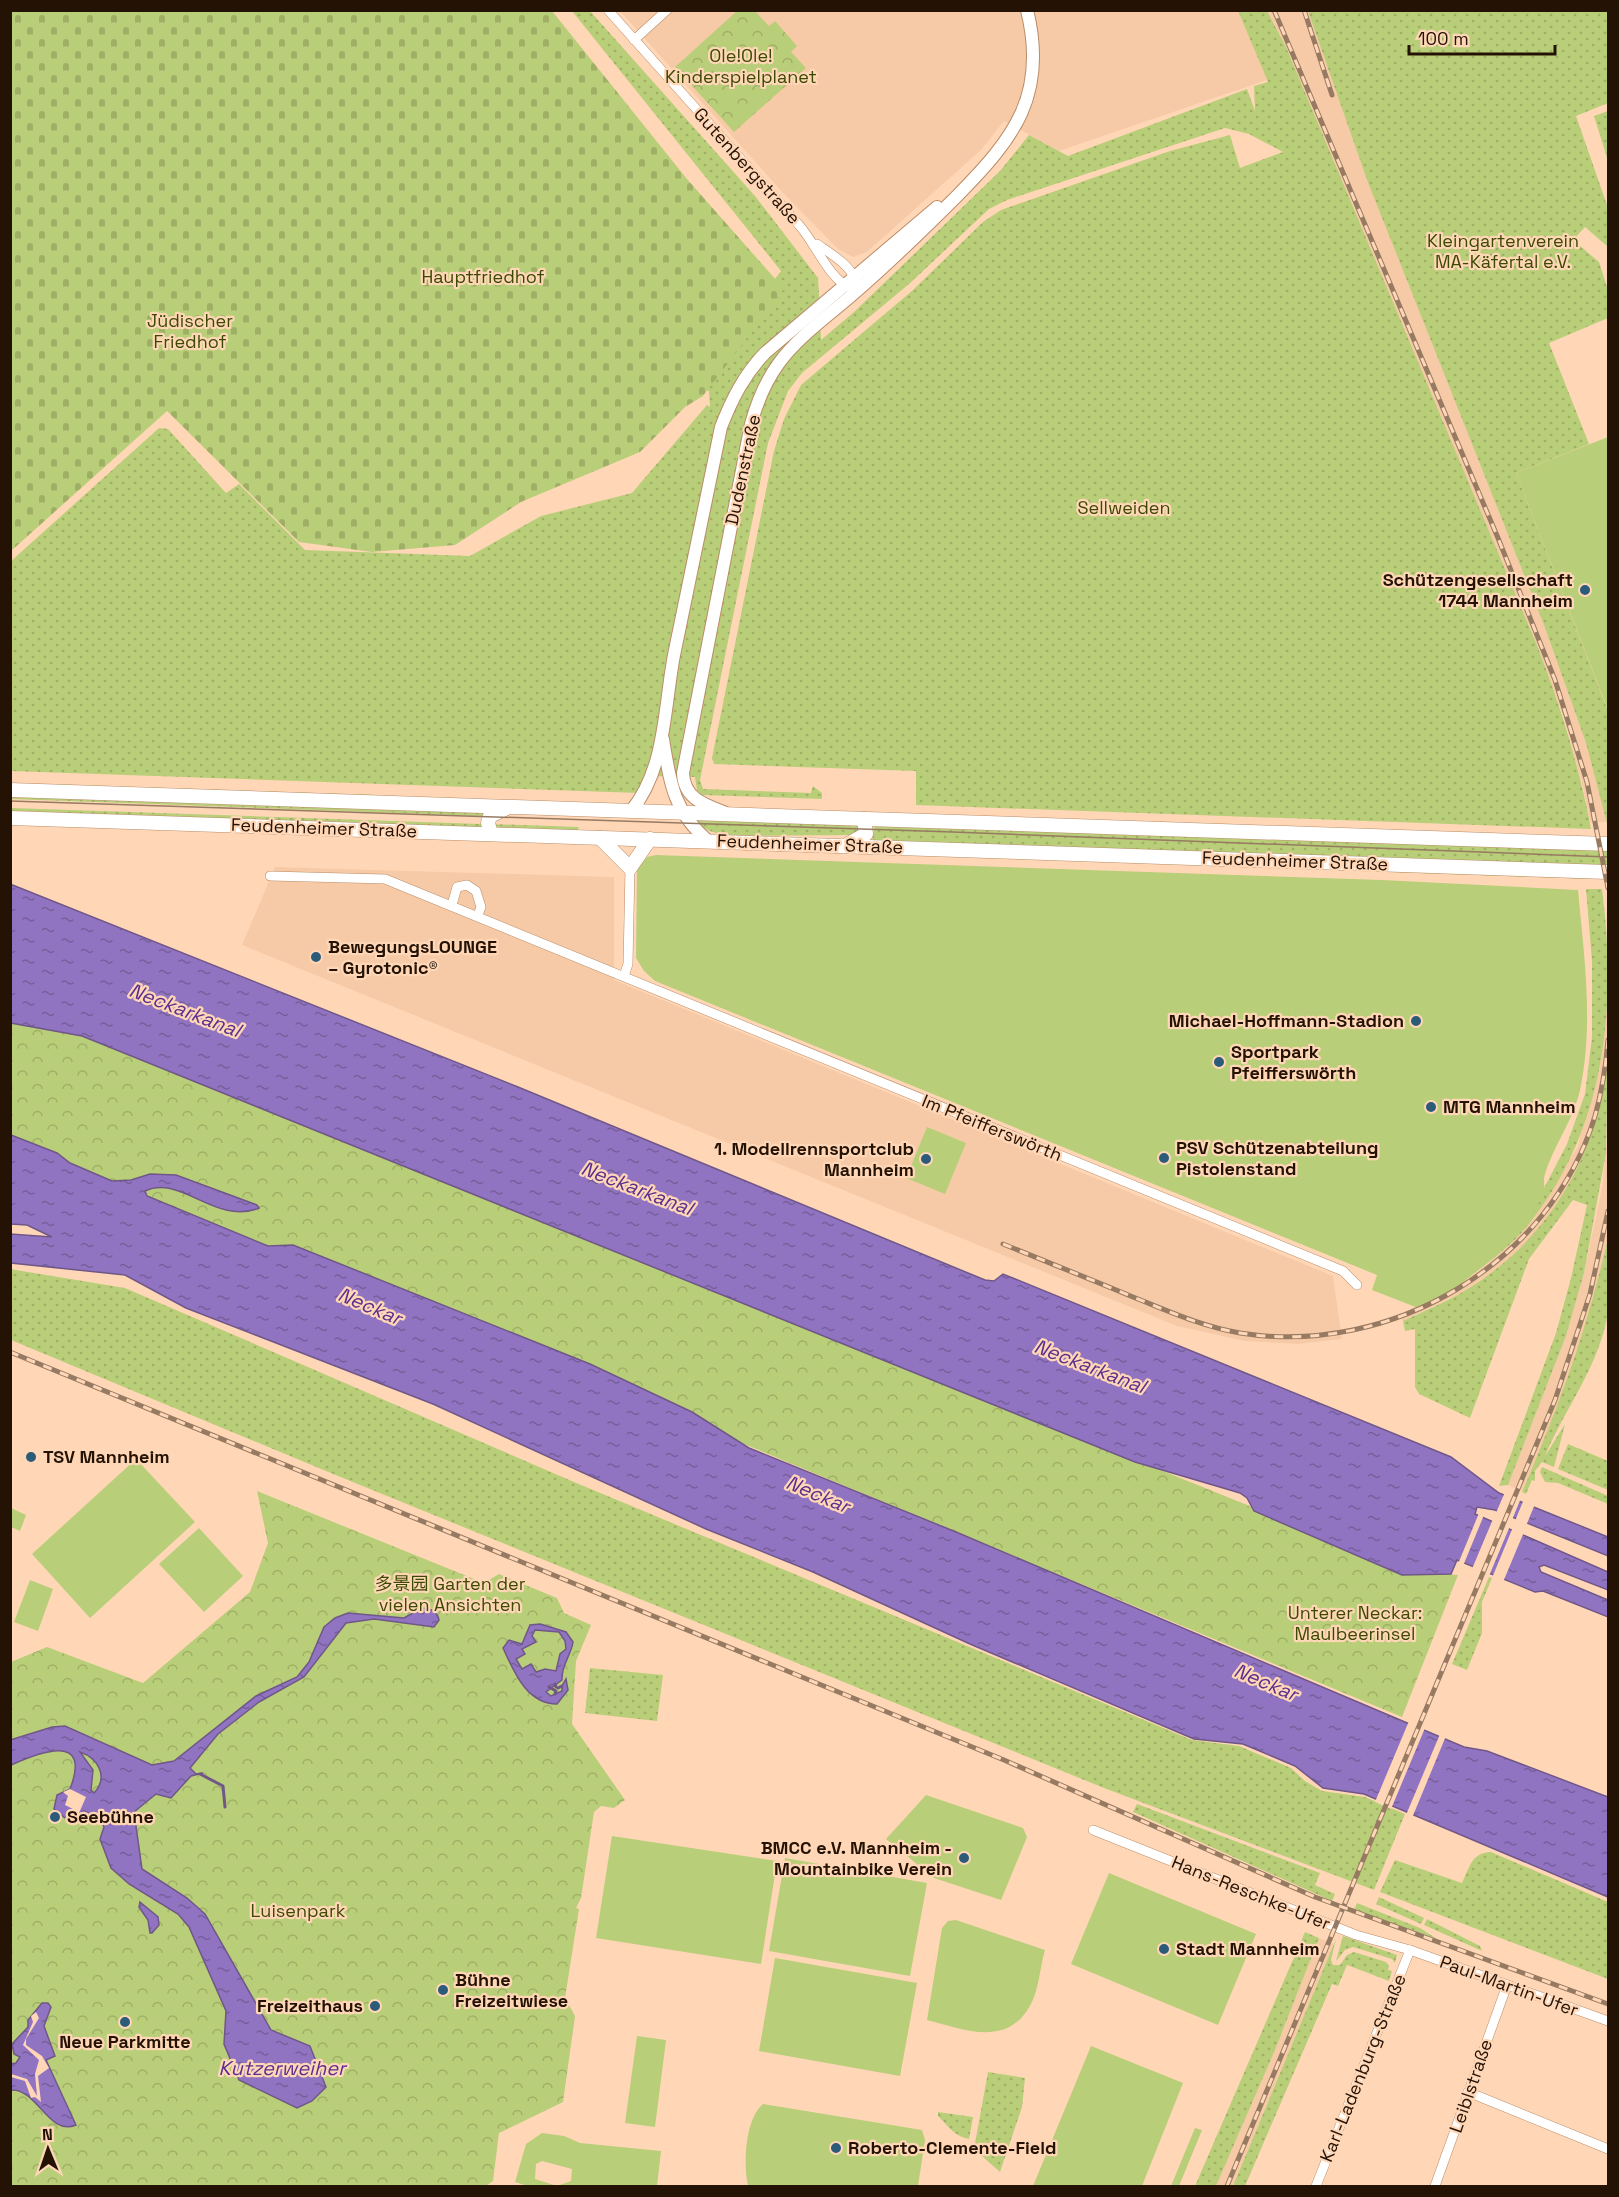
<svg xmlns="http://www.w3.org/2000/svg" width="1619" height="2197" viewBox="0 0 1619 2197" font-family="'Space Grotesk','Noto Sans SC',sans-serif">
  <defs>
    <pattern id="grass-dots" width="8" height="8" patternUnits="userSpaceOnUse" patternTransform="scale(1.5)"><rect width="8" height="8" fill="#b9ce78"/><path d="M2 2h.1M6 6h.1" fill="none" stroke="#9fb066" stroke-width="1.8" stroke-linecap="round"/></pattern>
    <pattern id="cemetery-stones" width="16" height="16" patternUnits="userSpaceOnUse" patternTransform="scale(1.5)"><rect width="16" height="16" fill="#b9ce78"/><path d="M2 7V4a2 2 0 0 1 4 0v3zM10 15v-3a2 2 0 0 1 4 0v3z" fill="#9fb066"/></pattern>
    <pattern id="park-crowns" width="20" height="18" patternUnits="userSpaceOnUse" patternTransform="scale(1.5)"><rect width="20" height="18" fill="#b9ce78"/><path d="M2 6a3 3 0 1 1 6 0M12 15a3 3 0 1 1 6 0" fill="none" stroke="#9fb066"/></pattern>
    <pattern id="water-ripples" width="26" height="14" patternUnits="userSpaceOnUse" patternTransform="scale(1.5)"><rect width="26" height="14" fill="#9174c1"/><path d="M2 4q2-2 4 0t4 0M15 11q2-2 4 0t4 0" fill="none" stroke="#765e9b"/></pattern>
  </defs>
  <rect width="100%" height="100%" fill="#ffd7b7"/>
  <g fill="#f7caa7">
    <polygon points="620,11 1238,11 1267,80 1059,151 1004,121 981,150 867,252 853,257 838,249 784,194"/>
    <polygon points="1267,11 1308,11 1367,180 1544,625 1586,743 1607,822 1590,822 1582,783 1564,718 1536,643 1286,47"/>
    <polygon points="275,867 614,877 614,980 1333,1276 1342,1339 1298,1344 1245,1341 1177,1326 242,945"/>
    <polygon points="1608,974 1608,1060 1605,1084 1598,1118 1586,1150 1566,1190 1536,1234 1497,1269 1461,1293 1403,1321 1398,1315 1457,1287 1488,1263 1534,1218 1578,1146 1608,997"/>
    <polygon points="1608,1133 1608,1238 1596,1293 1550,1429 1522,1491 1508,1485 1566,1336 1584,1273 1602,1188"/>
    <polygon points="1319,1938 1334,1944 1233,2186 1216,2186 1275,2050"/>
  </g>
  <g fill="url(#grass-dots)">
    <path d="M572,11H590L755,196L818,278L820,312L845,292L820,316L821,340L854,312L1000,171L1029,135L1068,156L1247,89L1255,111L1254,86L1268,82L1238,11H1267L1286,47L1536,643C1560,704 1579,765 1591,829L916,805V771L714,764L712,758L774,451L784,419L801,385L913,290L983,222L1001,210L1170,151L1230,135L1240,168L1283,152L1249,134L1225,128L1007,200L989,209L909,284L802,373L788,391L768,443L700,780L703,789L811,793L813,786L822,793V799L702,795L697,790L695,777L644,776L639,793L11,771L10,562L159,428L168,429L226,493L239,484L305,550L470,556L541,516L632,493L707,405L710,407L709,391L692,387L781,271Z"/>
    <polygon points="1308,11 1608,11 1608,103 1576,116 1608,208 1608,247 1585,227 1573,240 1599,262 1608,290 1608,318 1549,343 1589,444 1516,473 1608,711 1608,827 1586,743 1544,625 1367,180"/>
    <polygon points="1608,111 1608,161 1594,116"/>
    <polygon points="11,783 374,795 374,797 11,785"/>
    <polygon points="11,795 485,811 482,816 11,799"/>
    <polygon points="11,808 481,824 482,828 11,812"/>
    <path d="M693,819L858,824L861,828L857,835L730,836C715,833 704,831 693,819Z"/>
    <polygon points="491,824 579,827 577,831 493,828"/>
    <polygon points="875,824 1608,849 1608,866 872,841"/>
    <polygon points="845,851 1593,877 1593,879 846,853"/>
    <path d="M1586,889H1602C1617,1003 1606,1123 1535,1216C1515,1244 1484,1266 1457,1286L1542,1192L1567,1144L1585,1094L1592,1037V961Z"/>
    <path d="M1608,1060L1606,1153L1584,1273L1566,1336L1508,1485L1499,1486L1556,1333L1571,1278L1587,1205L1573,1200L1529,1259L1470,1418L1419,1394L1415,1387V1329L1405,1331L1403,1321C1422,1312 1442,1304 1461,1293C1548,1242 1596,1159 1608,1060Z"/>
    <path d="M1608,1238C1609,1262 1612,1289 1608,1312C1600,1365 1565,1408 1545,1456L1565,1424L1554,1467L1542,1462L1535,1471V1481L1532,1480L1526,1494L1522,1492C1558,1409 1588,1327 1608,1238Z"/>
    <polygon points="10,1269 125,1288 574,1482 1192,1740 1239,1746 1291,1768 1305,1781 1322,1791 1365,1797 1405,1814 1374,1890 1104,1788 338,1476 11,1340"/>
    <polygon points="1568,1444 1608,1461 1608,1490 1558,1469"/>
    <polygon points="1542,1467 1608,1496 1608,1504 1558,1483 1545,1482 1540,1472"/>
    <polygon points="1489,1577 1492,1578 1482,1602 1482,1633 1467,1670 1452,1664"/>
    <polygon points="590,1668 663,1675 657,1721 585,1713"/>
    <polygon points="1137,1804 1320,1873 1315,1885 1335,1894 1332,1901 1133,1812"/>
    <path d="M1491,1852L1608,1902V1979L1380,1892L1395,1860L1462,1883C1470,1867 1471,1853 1491,1852Z"/>
    <polygon points="1379,1897 1424,1918 1421,1924 1376,1904"/>
    <polygon points="1357,1903 1420,1928 1443,1943 1354,1910"/>
    <polygon points="1427,1919 1480,1946 1482,1951 1424,1925"/>
    <polygon points="1305,1932 1319,1938 1275,2050 1216,2186 1195,2186"/>
    <polygon points="1343,1936 1397,1955 1395,1963 1392,1959 1353,1947 1345,1950 1336,1961"/>
    <polygon points="1336,1939 1331,1960 1333,1965 1340,1965 1347,1955 1354,1952 1386,1962 1389,1966 1388,1970 1392,1971 1389,1981 1347,1965 1338,1986 1332,1984 1245,2186 1233,2186"/>
    <polygon points="988,2072 1025,2078 1022,2107 1000,2172 974,2149"/>
    <path d="M938,2112L973,2117L969,2139C955,2137 947,2125 938,2116Z"/>
  </g>
  <polygon fill="url(#cemetery-stones)" points="11,10 552,11 687,179 784,289 703,396 685,407 640,452 521,502 455,545 372,552 299,542 167,411 11,551"/>
  <g fill="url(#park-crowns)">
    <polygon points="754,10 769,26 775,21 797,46 791,52 806,68 734,132 675,67 737,11"/>
    <polygon points="10,1023 75,1032 1411,1571 1458,1575 1402,1717 11,1140"/>
    <polygon points="257,1491 484,1583 499,1574 557,1598 564,1613 591,1625 576,1661 572,1724 625,1800 614,1808 601,1806 594,1812 581,1898 576,1908 579,1909 565,1998 575,2016 563,2102 499,2133 493,2181 486,2186 11,2186 11,1662 47,1647 143,1683 250,1592 268,1543"/>
  </g>
  <g fill="#b9ce78" fill-rule="evenodd">
    <polygon points="1608,437 1608,710 1516,473"/>
    <path d="M656,855L1382,880L1578,890C1584,956 1594,1024 1580,1090C1573,1121 1554,1145 1545,1174C1543,1180 1545,1187 1544,1192C1537,1216 1479,1271 1458,1286C1446,1295 1431,1301 1418,1308L1372,1290L1377,1275L655,981L644,971L636,958L637,870L647,857Z"/>
    <polygon points="927,1127 966,1143 945,1194 906,1178"/>
    <polygon points="136,1459 195,1522 90,1618 32,1554"/>
    <polygon points="11,1508 26,1515 20,1531 11,1527"/>
    <polygon points="199,1528 243,1576 204,1612 159,1564"/>
    <polygon points="30,1580 53,1589 38,1631 14,1622"/>
    <polygon points="926,1795 1023,1828 1027,1837 1001,1900 934,1878 886,1839"/>
    <polygon points="612,1836 777,1861 761,1964 596,1938"/>
    <polygon points="785,1858 927,1883 910,1976 769,1951"/>
    <polygon points="1109,1873 1256,1934 1218,2025 1071,1964"/>
    <path d="M956,1920L1045,1950C1040,1967 1039,1989 1031,2004C1008,2048 965,2030 927,2020L942,1928L948,1921Z"/>
    <polygon points="775,1958 917,1983 900,2076 759,2051"/>
    <polygon points="637,2036 666,2040 655,2127 625,2123"/>
    <polygon points="1091,2046 1183,2083 1142,2186 1033,2186"/>
    <path d="M763,2104L922,2130L925,2140L918,2186H748C743,2164 745,2119 763,2104Z"/>
    <polygon points="1195,2128 1202,2130 1179,2186 1171,2186"/>
    <path d="M542,2133L564,2136L580,2143L661,2151L657,2186H528L515,2182L526,2144ZM542,2161L572,2169L571,2181L557,2186L535,2179L536,2164Z"/>
  </g>
  <g fill="url(#water-ripples)" stroke="#705788" stroke-width="1.5" fill-rule="evenodd">
    <polygon points="10,884 518,1087 985,1280 994,1281 1003,1274 1451,1457 1499,1493 1608,1537 1608,1556 1495,1510 1477,1507 1475,1514 1608,1572 1608,1590 1544,1565 1539,1567 1541,1572 1608,1600 1608,1617 1543,1591 1535,1592 1457,1560 1451,1574 1402,1575 1254,1511 1247,1498 1240,1493 1135,1462 82,1036 11,1023"/>
    <path d="M11,1135L57,1153L70,1163L112,1181L131,1180L150,1174L176,1175L257,1205L259,1208C216,1226 181,1174 145,1191L147,1196L268,1246L293,1245L590,1364L692,1412L749,1448L956,1532L1464,1747L1487,1751L1608,1797V1897L1364,1794L1323,1788L1295,1766L1243,1744L1194,1739L970,1644L813,1572L706,1529L433,1404L186,1308L125,1275L11,1263V1234L52,1237L27,1225L11,1224Z"/>
    <path d="M422,1608C431,1609 437,1611 439,1620L434,1627L374,1619L346,1623L304,1677L259,1702L218,1734L190,1768L196,1774L203,1773L191,1776L171,1798L156,1794L134,1812L142,1869L187,1898L205,1914L271,2030L310,2046L326,2087L312,2101L297,2108L239,2080L224,2044L226,2011L189,1927L178,1914L129,1884L111,1868L100,1839L104,1827L101,1821L86,1819L79,1813L65,1818L54,1809L57,1795L70,1789C92,1732 40,1752 11,1765L10,1740L52,1727L65,1726L152,1765L174,1761L256,1696L297,1677L309,1662L324,1627L335,1618L348,1613L404,1618ZM80,1752C98,1758 109,1777 94,1793L91,1790L93,1770Z"/>
    <path d="M540,1624L566,1632L573,1642C571,1656 561,1665 562,1680L546,1692L551,1696L562,1691V1686L566,1679L568,1690L557,1704C526,1704 514,1671 503,1648L509,1640L522,1644L530,1625ZM535,1630L559,1632L565,1641L566,1649L560,1654L556,1671L545,1669L536,1672L531,1664L522,1669L516,1659L525,1654L522,1649L536,1642L532,1636Z"/>
    <polygon points="140,1902 158,1917 159,1925 152,1933 150,1933 148,1920 139,1907"/>
    <path d="M42,2003H48L51,2007L44,2026L55,2056L46,2060L76,2125C49,2137 37,2088 11,2090L10,2064L16,2063L20,2057L14,2054L12,2044L28,2027V2020Z"/>
  </g>
  <g fill="#ffd7b7">
    <polygon points="1505,1492 1521,1498 1512,1520 1496,1513"/>
    <polygon points="1524,1499 1535,1504 1526,1526 1515,1521"/>
    <polygon points="1479,1513 1484,1515 1463,1566 1458,1564"/>
    <polygon points="1493,1519 1510,1526 1489,1576 1472,1569"/>
    <polygon points="1513,1527 1524,1532 1503,1582 1492,1578"/>
    <polygon points="1409,1721 1425,1728 1391,1809 1375,1802"/>
    <polygon points="1440,1734 1446,1736 1412,1818 1406,1815"/>
    <polygon points="70,1789 86,1797 79,1813 72,1816 73,1809 65,1805 68,1796 63,1792"/>
    <polygon points="36,2012 39,2018 26,2039 26,2045 42,2056 49,2068 38,2076 41,2102 35,2097 31,2098 25,2081 11,2077 11,2074 27,2079 37,2096 35,2074 39,2060 23,2045 33,2022 31,2016"/>
  </g>
  <g fill="none" stroke-linecap="round" stroke-linejoin="round">
    <g stroke="#705788" stroke-width="3">
      <polyline points="555,1684 556,1687"/>
      <polyline points="549,1687 556,1691 555,1694"/>
      <polyline points="558,1688 562,1686"/>
      <polyline points="200,1774 223,1786 225,1807"/>
    </g>
    <g stroke="#ba8c66" stroke-width="10">
      <g id="minor">
        <path d="M608,10C672,82 736,153 799,225C814,241 830,281 850,287"/>
        <polyline points="634,40 667,10"/>
        <path d="M817,244C831,254 851,265 856,282"/>
        <polyline points="270,876 385,879 1343,1271 1357,1285"/>
        <polyline points="452,905 457,887 467,885 476,891 481,907 478,915"/>
        <polyline points="624,976 628,964 630,868"/>
        <polyline points="1093,1830 1356,1935 1410,1950 1608,2021"/>
        <polyline points="1468,2092 1608,2149"/>
        <polyline points="1316,2186 1410,1950"/>
        <polyline points="1435,2186 1507,1985"/>
      </g>
    </g>
    <g stroke="#ba8c66" stroke-width="14">
      <g id="tertiary">
        <path d="M663,739C670,782 673,811 708,841"/>
        <path d="M631,811C666,769 664,707 674,655C689,579 706,503 721,427C732,399 744,375 765,353L937,207"/>
        <path d="M726,813C705,805 684,799 683,773L751,424C757,402 765,382 779,363C798,337 828,316 852,295C889,263 924,229 958,195C1014,138 1048,95 1027,10"/>
      </g>
    </g>
    <g stroke="#ba8c66" stroke-width="15">
      <g id="secondary">
        <polyline points="10,790 1608,844"/>
        <polyline points="10,818 1608,872"/>
        <polyline points="491,834 488,823 490,816 507,808"/>
        <polyline points="600,838 630,868 650,839"/>
        <polyline points="848,844 866,834 864,819"/>
      </g>
    </g>
    <use href="#minor" stroke="#fff" stroke-width="9"/>
    <use href="#tertiary" stroke="#fff" stroke-width="12"/>
    <use href="#secondary" stroke="#fff" stroke-width="14"/>
    <polyline stroke="#977a62" stroke-width="1.5" points="10,801 953,832 1608,857"/>
    <g stroke="#977a62" stroke-width="5">
      <g id="rail">
        <polyline points="1274,10 1498,538 1555,680 1587,782 1608,888"/>
        <polyline points="1304,10 1332,95"/>
        <path d="M1003,1244C1047,1262 1090,1279 1133,1297C1168,1311 1203,1327 1240,1333C1391,1357 1550,1264 1595,1116C1602,1091 1606,1065 1608,1040"/>
        <polyline points="10,1352 1004,1760 1315,1897 1608,2004"/>
        <polyline points="1227,2186 1555,1400 1590,1294 1608,1211"/>
      </g>
    </g>
    <use href="#rail" stroke="#ffd7b7" stroke-width="3" stroke-dasharray="9" stroke-linecap="butt"/>
  </g>
  <g fill="#2c5a79" stroke="#ffd7b7" stroke-width="2">
    <circle cx="1585" cy="590" r="6"/>
    <circle cx="316" cy="957" r="6"/>
    <circle cx="1416" cy="1021" r="6"/>
    <circle cx="1219" cy="1062" r="6"/>
    <circle cx="1431" cy="1107" r="6"/>
    <circle cx="1164" cy="1158" r="6"/>
    <circle cx="926" cy="1159" r="6"/>
    <circle cx="31" cy="1457" r="6"/>
    <circle cx="55" cy="1817" r="6"/>
    <circle cx="964" cy="1858" r="6"/>
    <circle cx="1164" cy="1949" r="6"/>
    <circle cx="443" cy="1990" r="6"/>
    <circle cx="375" cy="2006" r="6"/>
    <circle cx="125" cy="2022" r="6"/>
    <circle cx="836" cy="2148" r="6"/>
  </g>
  <g text-anchor="middle" stroke-width="4.5" stroke-linejoin="round" paint-order="stroke">
    <g font-size="18" fill="#3c4903" stroke="#ffd7b7">
      <text x="741" y="62">Ole!Ole!<tspan x="741" dy="21">Kinderspielplanet</tspan></text>
      <text x="1503" y="247">Kleingartenverein<tspan x="1503" dy="21">MA-Käfertal e.V.</tspan></text>
      <text x="483" y="283">Hauptfriedhof</text>
      <text x="190" y="327">Jüdischer<tspan x="190" dy="21">Friedhof</tspan></text>
      <text x="1124" y="514">Sellweiden</text>
      <text x="450" y="1590">多景园 Garten der<tspan x="450" dy="21">vielen Ansichten</tspan></text>
      <text x="1355" y="1619">Unterer Neckar:<tspan x="1355" dy="21">Maulbeerinsel</tspan></text>
      <text x="298" y="1917">Luisenpark</text>
    </g>
    <g font-size="18" fill="#241204" stroke="#ffd7b7">
      <text transform="translate(747 166) rotate(48)" y="6">Gutenbergstraße</text>
      <text transform="translate(743 470) rotate(-78)" y="6">Dudenstraße</text>
      <text transform="translate(324 828) rotate(2)" y="6">Feudenheimer Straße</text>
      <text transform="translate(810 844) rotate(2)" y="6">Feudenheimer Straße</text>
      <text transform="translate(1295 861) rotate(2)" y="6">Feudenheimer Straße</text>
      <text transform="translate(992 1128) rotate(22)" y="6">Im Pfeifferswörth</text>
      <text transform="translate(1251 1893) rotate(22)" y="6">Hans-Reschke-Ufer</text>
      <text transform="translate(1509 1986) rotate(20)" y="6">Paul-Martin-Ufer</text>
      <text transform="translate(1363 2068) rotate(-68)" y="6">Karl-Ladenburg-Straße</text>
      <text transform="translate(1471 2086) rotate(-71)" y="6">Leiblstraße</text>
    </g>
    <g font-size="18" font-weight="bold" fill="#241204" stroke="#ffd7b7" text-anchor="start">
      <text x="1573" y="586" text-anchor="end">Schützengesellschaft<tspan x="1573" dy="21">1744 Mannheim</tspan></text>
      <text x="328" y="953">BewegungsLOUNGE<tspan x="328" dy="21">– Gyrotonic®</tspan></text>
      <text x="1404" y="1027" text-anchor="end">Michael-Hoffmann-Stadion</text>
      <text x="1231" y="1058">Sportpark<tspan x="1231" dy="21">Pfeifferswörth</tspan></text>
      <text x="1443" y="1113">MTG Mannheim</text>
      <text x="1176" y="1154">PSV Schützenabteilung<tspan x="1176" dy="21">Pistolenstand</tspan></text>
      <text x="914" y="1155" text-anchor="end">1. Modellrennsportclub<tspan x="914" dy="21">Mannheim</tspan></text>
      <text x="43" y="1463">TSV Mannheim</text>
      <text x="67" y="1823">Seebühne</text>
      <text x="952" y="1854" text-anchor="end">BMCC e.V. Mannheim -<tspan x="952" dy="21">Mountainbike Verein</tspan></text>
      <text x="1176" y="1955">Stadt Mannheim</text>
      <text x="455" y="1986">Bühne<tspan x="455" dy="21">Freizeitwiese</tspan></text>
      <text x="363" y="2012" text-anchor="end">Freizeithaus</text>
      <text x="125" y="2048" text-anchor="middle">Neue Parkmitte</text>
      <text x="848" y="2154">Roberto-Clemente-Field</text>
    </g>
    <g font-size="20" font-style="italic" fill="#5a318e" stroke="#ffd7b7">
      <text transform="translate(185 1010) rotate(21)" y="7">Neckarkanal</text>
      <text transform="translate(637 1188) rotate(21)" y="7">Neckarkanal</text>
      <text transform="translate(370 1306) rotate(23)" y="7">Neckar</text>
      <text transform="translate(1090 1366) rotate(21)" y="7">Neckarkanal</text>
      <text transform="translate(818 1494) rotate(23)" y="7">Neckar</text>
      <text transform="translate(1266 1682) rotate(23)" y="7">Neckar</text>
      <text x="282" y="2075">Kutzerweiher</text>
    </g>
  </g>
  <rect width="1619" height="2197" fill="none" stroke="#241204" stroke-width="24"/>
  <g transform="translate(48 2149) rotate(358)" stroke="#ffd7b7" stroke-width="4.5" paint-order="stroke">
  <path d="M0-4.5L10 22L0 15L-10 22Z" fill="#241204"/>
  <text y="-9" font-size="16" font-weight="bold" text-anchor="middle" fill="#241204">N</text>
  </g>
  <path d="M1409 45v9h146v-9" fill="none" stroke="#241204" stroke-width="3"/>
  <text x="1418" y="45" font-size="18" fill="#241204" stroke="#ffd7b7" stroke-width="4.5" paint-order="stroke">100 m</text>
</svg>
